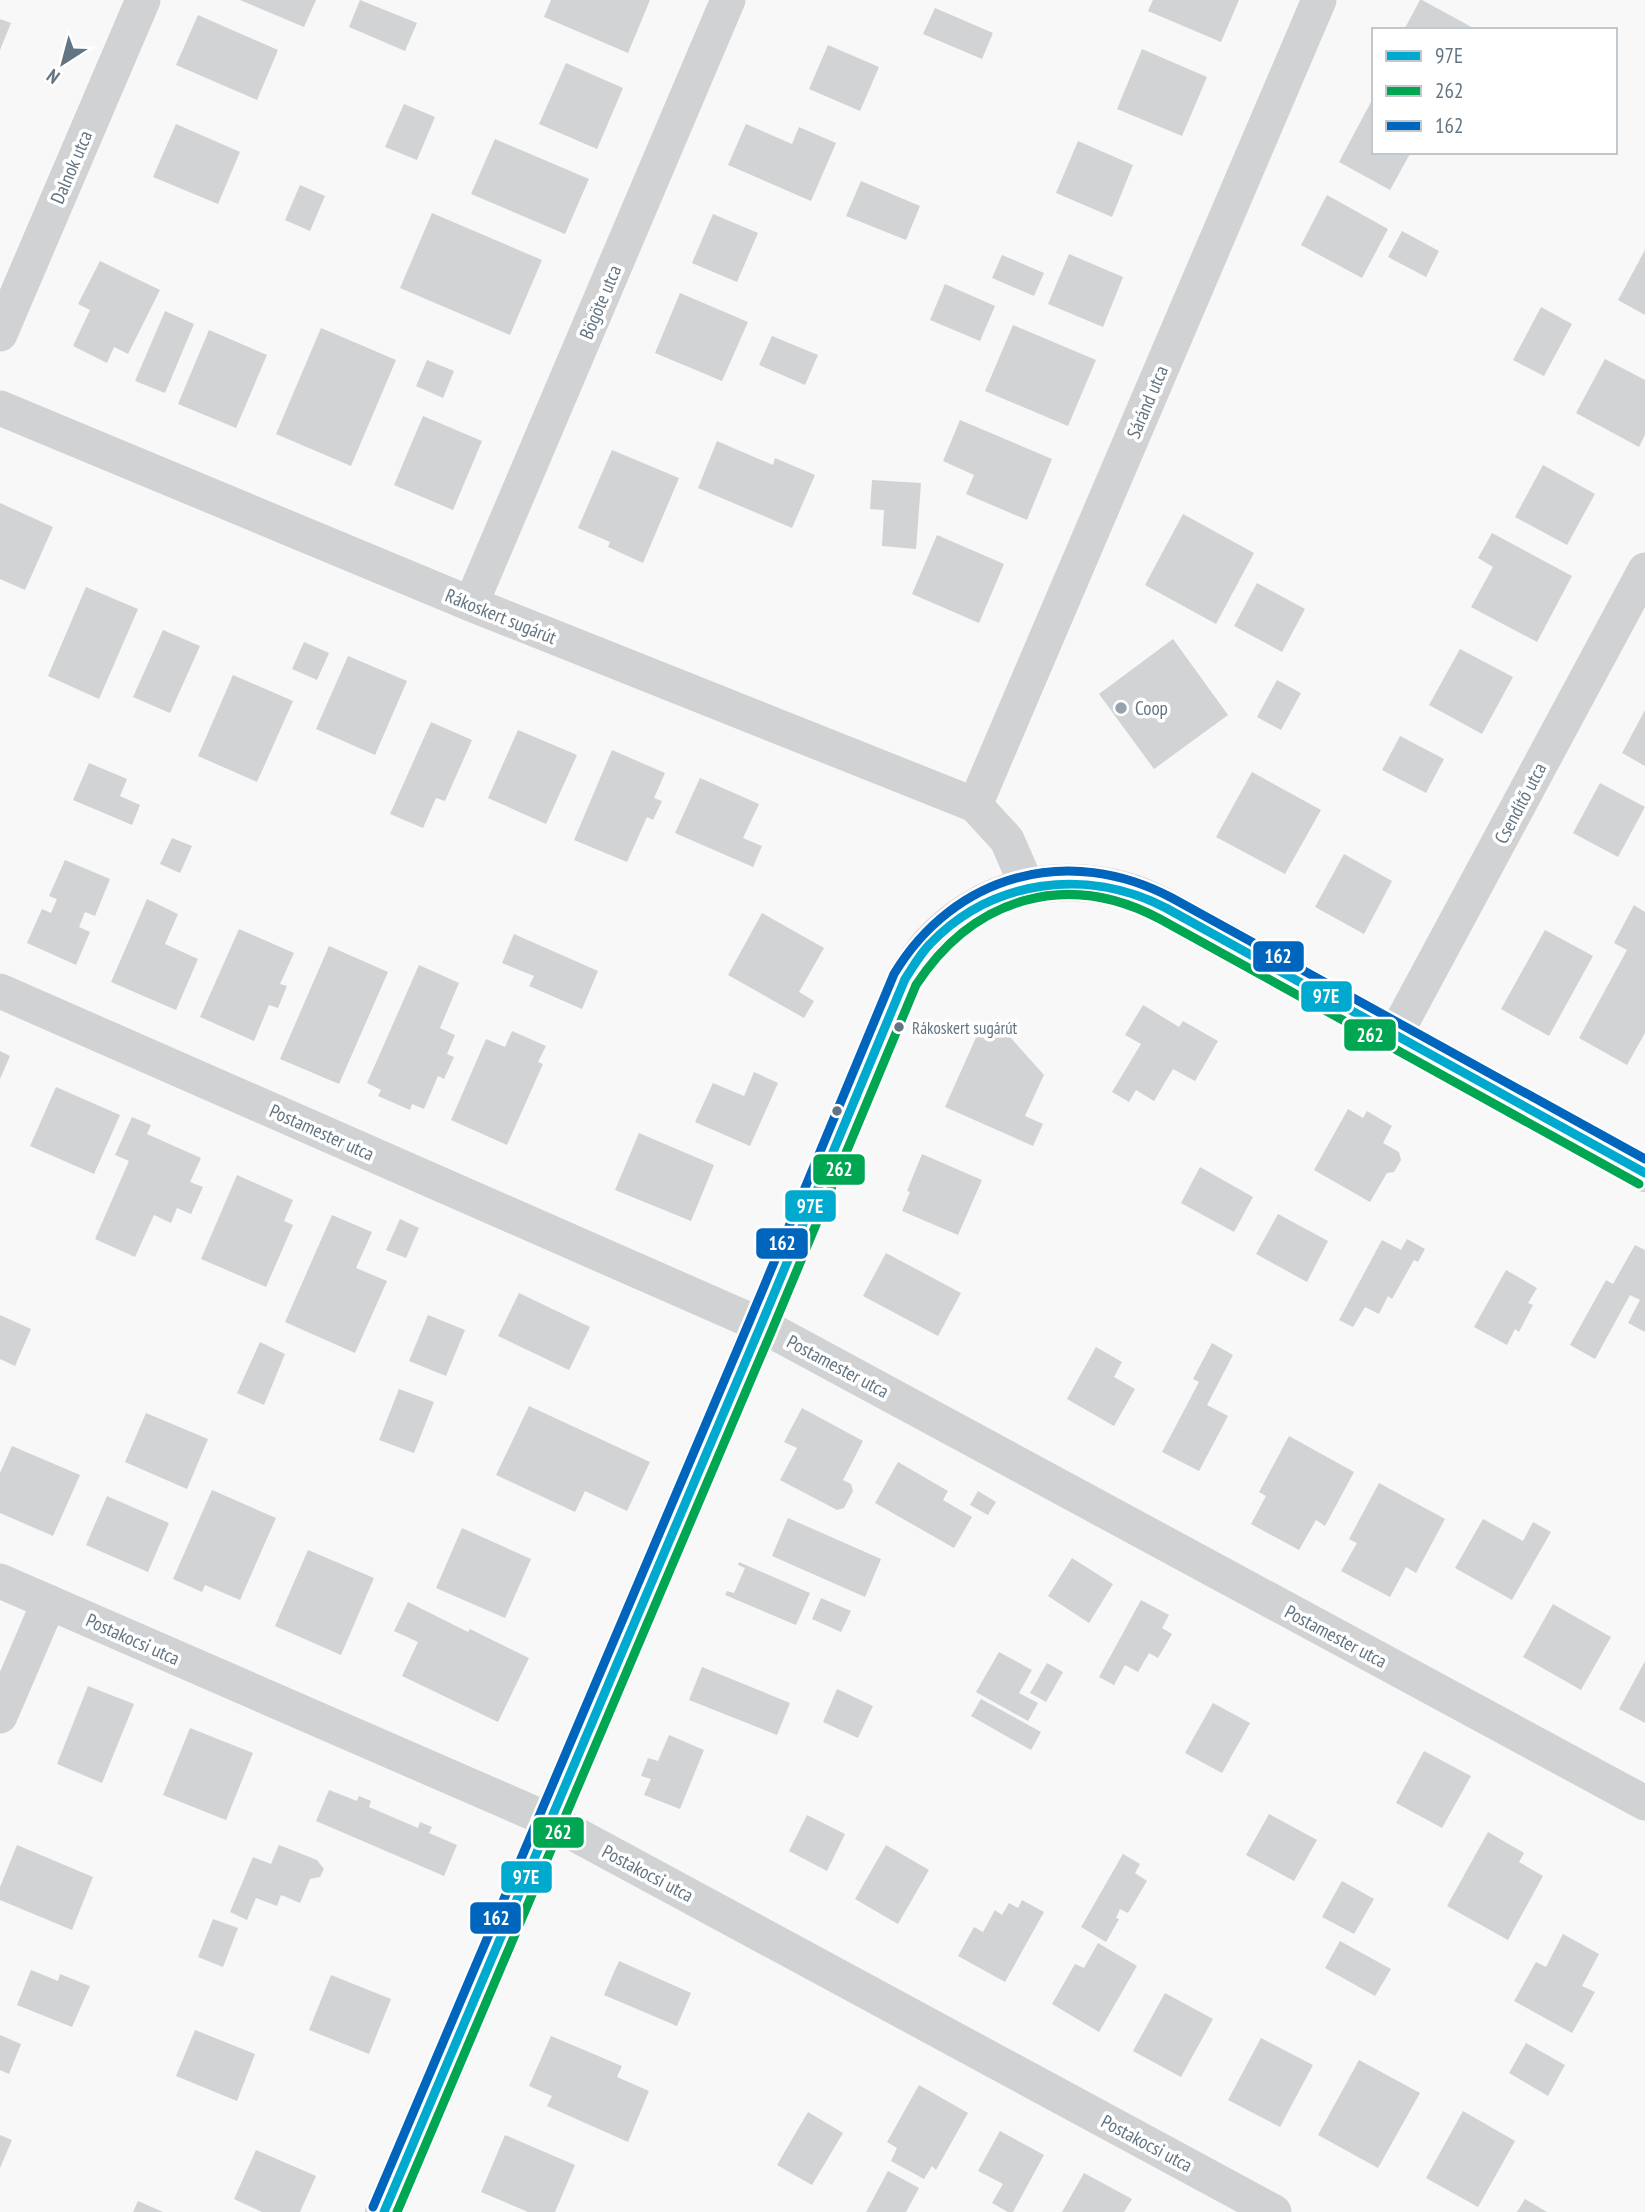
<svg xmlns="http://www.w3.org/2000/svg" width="1645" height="2212" viewBox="0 0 1645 2212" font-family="'PT Sans Narrow',sans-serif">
  <rect width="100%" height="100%" fill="#f8f8f8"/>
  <g fill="#d2d3d4">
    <polygon points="240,0 316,0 304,27"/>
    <polygon points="360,0 417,23 405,51 349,27"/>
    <polygon points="551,0 650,0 628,53 544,17"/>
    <polygon points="1153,0 1239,0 1221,42 1148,11"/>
    <polygon points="1420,0 1422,0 1477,30 1404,30"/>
    <polygon points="935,8 993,33 982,59 923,34"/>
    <polygon points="198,15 278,50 257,100 176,65"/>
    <polygon points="0,19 11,23 0,50"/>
    <polygon points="828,45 879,67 860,111 809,89"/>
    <polygon points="1142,49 1207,77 1182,136 1117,109"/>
    <polygon points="566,63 623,88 597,149 539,124"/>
    <polygon points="1371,102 1374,104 1374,152 1411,152 1390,190 1339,162"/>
    <polygon points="404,104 435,117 417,160 385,147"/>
    <polygon points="176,124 240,152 218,204 153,177"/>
    <polygon points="746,124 792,144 799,127 836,143 811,201 728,165"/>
    <polygon points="495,139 589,179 565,234 471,194"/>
    <polygon points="1078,141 1133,165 1112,217 1056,193"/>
    <polygon points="861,181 920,206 906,240 846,216"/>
    <polygon points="300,185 325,196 310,231 285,220"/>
    <polygon points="1327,195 1388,229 1362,278 1301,245"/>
    <polygon points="432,213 542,260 510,335 400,288"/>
    <polygon points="713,214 758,233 737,282 692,263"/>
    <polygon points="1402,231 1439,251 1426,277 1388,257"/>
    <polygon points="1645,250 1645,315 1618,300"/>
    <polygon points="1069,254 1123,277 1103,327 1048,304"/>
    <polygon points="1002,255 1044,273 1034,296 992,278"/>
    <polygon points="100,261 160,290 128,354 114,347 107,363 73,346 90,310 78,304"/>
    <polygon points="945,284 995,306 980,341 930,320"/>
    <polygon points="680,293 748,322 722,381 655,353"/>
    <polygon points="1541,307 1572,324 1544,376 1513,360"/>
    <polygon points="165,311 194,324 165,393 135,381"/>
    <polygon points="1013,325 1096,360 1068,426 985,391"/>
    <polygon points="321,328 396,360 351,466 276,434"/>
    <polygon points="209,330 267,355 236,428 178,404"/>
    <polygon points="772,336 818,355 805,385 759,365"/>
    <polygon points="1605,359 1645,380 1645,435 1639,447 1576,413"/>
    <polygon points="427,360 454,371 443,398 416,386"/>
    <polygon points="423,416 482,441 453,510 394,485"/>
    <polygon points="960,420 1052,459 1027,520 966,494 974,475 943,461"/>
    <polygon points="717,441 773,465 775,458 815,475 792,528 698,488"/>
    <polygon points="612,450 679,478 643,563 608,547 610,542 578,528"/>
    <polygon points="1543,465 1595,494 1567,545 1515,517"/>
    <polygon points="872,480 921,483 916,549 882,546 884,510 870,509"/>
    <polygon points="0,503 53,527 25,590 0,579"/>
    <polygon points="1183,514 1254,553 1216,624 1145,585"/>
    <polygon points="1492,533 1572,576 1537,642 1471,607 1493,567 1478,558"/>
    <polygon points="937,535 1004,564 979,623 912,594"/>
    <polygon points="1257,583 1305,609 1282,652 1234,626"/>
    <polygon points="86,587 138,609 99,699 48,676"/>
    <polygon points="163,630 200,646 170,713 133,697"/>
    <polygon points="1173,639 1228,715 1154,769 1099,694"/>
    <polygon points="304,642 329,653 317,680 292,669"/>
    <polygon points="1460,649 1513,677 1482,734 1429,705"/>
    <polygon points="348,656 407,681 375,755 316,729"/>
    <polygon points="233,675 293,701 257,782 198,756"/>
    <polygon points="1277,680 1301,693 1281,730 1257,717"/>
    <polygon points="1645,710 1645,766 1622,753"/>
    <polygon points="431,722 472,740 445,801 436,798 423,828 390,814"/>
    <polygon points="518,730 577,755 546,824 488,798"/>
    <polygon points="1400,736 1444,759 1426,793 1382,770"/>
    <polygon points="612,750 665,773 654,798 662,801 653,820 647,817 627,862 574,840"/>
    <polygon points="89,763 127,779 120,796 140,805 132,825 73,800"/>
    <polygon points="1252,772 1321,810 1285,874 1216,837"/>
    <polygon points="700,778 759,804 743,838 762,846 753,867 675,833"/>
    <polygon points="1600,783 1645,807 1618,857 1573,833"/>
    <polygon points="172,838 192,846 180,873 160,864"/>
    <polygon points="1344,854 1392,881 1364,934 1315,907"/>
    <polygon points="65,860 110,879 95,916 85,912 79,927 90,932 76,965 27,943 42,909 51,913 57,899 49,896"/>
    <polygon points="147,899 178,914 165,944 198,959 176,1010 111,982"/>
    <polygon points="1634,905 1645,912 1645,1033 1627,1065 1579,1038 1627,950 1614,943"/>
    <polygon points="762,913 824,948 799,992 814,1001 804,1018 728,975"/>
    <polygon points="239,929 294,953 280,984 287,986 278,1008 269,1005 254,1041 200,1017"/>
    <polygon points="1545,930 1593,956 1549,1036 1501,1009"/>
    <polygon points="514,934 598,971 582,1009 529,986 534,976 502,963"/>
    <polygon points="329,946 388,972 339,1084 280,1059"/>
    <polygon points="419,965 459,983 440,1028 455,1035 447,1054 454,1057 444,1079 438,1076 424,1109 412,1104 410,1110 378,1096 381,1090 367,1083"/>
    <polygon points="1143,1005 1179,1027 1183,1021 1218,1041 1195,1081 1173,1069 1154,1101 1136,1090 1129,1102 1112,1092 1141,1044 1125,1035"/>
    <polygon points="982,1024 1010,1037 1044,1075 1025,1116 1043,1124 1033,1146 945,1107"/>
    <polygon points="512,1031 546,1046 538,1062 543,1064 507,1145 451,1120 486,1039 505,1047"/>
    <polygon points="0,1051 10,1056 0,1079"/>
    <polygon points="754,1072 778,1083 750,1146 695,1122 713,1083 744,1096"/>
    <polygon points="56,1087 120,1115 94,1174 30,1146"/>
    <polygon points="1348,1109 1363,1118 1367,1111 1392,1126 1383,1143 1399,1152 1401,1160 1394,1172 1387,1173 1370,1202 1314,1170"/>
    <polygon points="132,1117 151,1125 147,1134 201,1158 190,1182 203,1187 191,1214 177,1208 171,1223 154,1215 135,1257 95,1239 129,1161 115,1155"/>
    <polygon points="639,1133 714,1165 691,1221 615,1190"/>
    <polygon points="922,1154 982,1180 958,1235 902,1211 910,1192 907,1191"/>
    <polygon points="1200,1167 1253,1197 1234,1232 1181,1203"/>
    <polygon points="237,1175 293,1200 284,1221 293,1225 266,1287 201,1259"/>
    <polygon points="1278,1214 1328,1241 1307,1282 1256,1254"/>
    <polygon points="332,1215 372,1232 356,1268 387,1281 355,1353 285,1322"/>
    <polygon points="400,1219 419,1228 406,1258 386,1250"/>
    <polygon points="1407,1239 1425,1249 1418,1262 1414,1260 1392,1299 1388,1296 1379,1314 1365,1307 1353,1327 1339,1320 1382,1240 1401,1250"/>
    <polygon points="1635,1245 1645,1250 1645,1332 1628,1323 1640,1300 1630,1295 1595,1359 1570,1345 1606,1280 1613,1284"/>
    <polygon points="886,1253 961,1293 938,1336 863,1296"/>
    <polygon points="1506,1270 1537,1288 1528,1303 1533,1305 1519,1332 1515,1329 1507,1345 1474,1327"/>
    <polygon points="519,1293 590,1327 569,1370 498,1336"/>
    <polygon points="0,1315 31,1329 15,1366 0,1359"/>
    <polygon points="428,1315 465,1330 446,1376 409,1361"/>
    <polygon points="260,1342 285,1354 264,1405 237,1393"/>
    <polygon points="1212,1343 1233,1355 1207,1405 1228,1416 1199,1471 1162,1452 1199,1382 1193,1379"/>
    <polygon points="1096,1347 1122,1362 1114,1377 1135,1389 1114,1426 1067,1399"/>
    <polygon points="399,1389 434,1402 414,1453 379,1440"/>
    <polygon points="529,1406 650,1462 627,1511 585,1491 575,1512 496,1475"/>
    <polygon points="802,1408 863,1441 843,1480 851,1484 853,1491 844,1508 837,1510 780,1480 797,1448 784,1442"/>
    <polygon points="146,1413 208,1439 187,1489 125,1462"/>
    <polygon points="1289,1436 1354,1472 1325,1526 1316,1520 1299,1550 1251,1524 1266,1496 1259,1492"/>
    <polygon points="12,1446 80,1475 53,1536 0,1513 0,1473"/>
    <polygon points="898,1462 948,1491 943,1500 972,1517 954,1548 875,1503"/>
    <polygon points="1379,1483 1445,1519 1416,1573 1406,1567 1390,1597 1341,1571 1357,1543 1349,1539"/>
    <polygon points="212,1490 276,1518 240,1600 205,1585 202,1592 173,1579"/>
    <polygon points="978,1491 996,1502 988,1515 970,1505"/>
    <polygon points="107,1496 169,1523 148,1572 86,1545"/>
    <polygon points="788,1518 881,1559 865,1597 772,1556"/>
    <polygon points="1483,1519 1523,1541 1533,1522 1551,1532 1512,1600 1455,1568"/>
    <polygon points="462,1528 531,1559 505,1618 436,1588"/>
    <polygon points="308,1550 374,1578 341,1655 275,1626"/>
    <polygon points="1072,1558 1113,1584 1089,1623 1048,1596"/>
    <polygon points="739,1562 810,1593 796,1625 725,1595 727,1591 734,1593 745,1568 738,1565"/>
    <polygon points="821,1598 851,1611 841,1632 812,1619"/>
    <polygon points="1141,1600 1169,1615 1162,1628 1172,1634 1158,1658 1149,1653 1138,1672 1125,1665 1114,1685 1099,1677"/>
    <polygon points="408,1602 468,1632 470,1629 529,1658 498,1722 402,1676 418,1642 394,1631"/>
    <polygon points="1553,1604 1611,1637 1581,1690 1523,1657"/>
    <polygon points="999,1652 1032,1670 1019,1693 1038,1703 1028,1721 976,1692"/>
    <polygon points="1645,1661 1645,1723 1619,1709"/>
    <polygon points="1047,1663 1063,1672 1046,1702 1030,1693"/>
    <polygon points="702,1667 790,1703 777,1735 689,1700"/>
    <polygon points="88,1686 134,1704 102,1783 57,1764"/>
    <polygon points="837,1689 873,1706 858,1738 823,1722"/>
    <polygon points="981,1699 1041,1732 1031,1750 971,1716"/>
    <polygon points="1213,1703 1250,1723 1222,1773 1185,1753"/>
    <polygon points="190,1728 253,1753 226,1820 163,1795"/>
    <polygon points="669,1735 704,1750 680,1809 644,1795 651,1779 641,1776 648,1758 658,1761"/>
    <polygon points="1424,1751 1471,1776 1442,1828 1396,1803"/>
    <polygon points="329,1790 357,1801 359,1796 371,1801 369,1807 418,1828 420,1822 432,1827 429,1833 457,1845 444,1876 316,1821"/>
    <polygon points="1269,1814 1317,1840 1294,1881 1246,1855"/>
    <polygon points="807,1815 845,1834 827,1871 789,1851"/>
    <polygon points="1488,1832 1524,1853 1519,1862 1543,1876 1508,1940 1447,1906"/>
    <polygon points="17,1845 93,1877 72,1930 0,1900 0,1887"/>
    <polygon points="279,1845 317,1860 324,1869 320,1877 310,1879 300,1903 281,1895 277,1906 256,1898 247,1920 230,1912 253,1857 271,1864"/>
    <polygon points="886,1845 929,1870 898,1924 855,1899"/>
    <polygon points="1123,1854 1140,1864 1135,1873 1147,1881 1128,1913 1120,1909 1116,1918 1119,1919 1106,1942 1081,1927"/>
    <polygon points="1342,1881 1374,1899 1354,1934 1322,1917"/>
    <polygon points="1022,1900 1044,1912 1005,1982 958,1956 974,1927 983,1932 995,1910 1002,1915 1009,1903 1018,1908"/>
    <polygon points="213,1919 238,1928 223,1967 198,1957"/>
    <polygon points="1563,1934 1599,1954 1582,1986 1595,1992 1572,2033 1514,2001 1536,1962 1546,1967"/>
    <polygon points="1340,1941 1391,1969 1375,1996 1325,1968"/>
    <polygon points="1098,1943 1137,1966 1099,2032 1052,2004 1075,1964 1084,1968"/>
    <polygon points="619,1961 691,1993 677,2026 604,1995"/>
    <polygon points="31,1970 58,1981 60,1974 90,1986 72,2027 17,2005"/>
    <polygon points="331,1975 391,1999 369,2054 309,2030"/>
    <polygon points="1165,1993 1213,2019 1181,2077 1133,2051"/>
    <polygon points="195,2030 255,2054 237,2101 176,2076"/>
    <polygon points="0,2035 21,2044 9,2074 0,2070"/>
    <polygon points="551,2036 622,2066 617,2077 649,2091 628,2142 547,2106 552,2096 529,2086"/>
    <polygon points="1261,2038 1313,2065 1280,2127 1228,2100"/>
    <polygon points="1526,2043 1565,2065 1548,2096 1509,2073"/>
    <polygon points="1359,2060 1420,2093 1378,2168 1318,2135"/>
    <polygon points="919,2085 968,2113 936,2170 932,2166 924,2179 891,2161 897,2148 887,2142"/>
    <polygon points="1463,2111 1515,2141 1478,2207 1426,2178"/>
    <polygon points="808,2112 843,2133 812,2185 777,2165"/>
    <polygon points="1000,2131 1044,2155 1013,2212 1008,2212 992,2203 1003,2184 978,2171"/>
    <polygon points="0,2135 12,2140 0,2168"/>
    <polygon points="505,2135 575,2165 555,2212 528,2212 481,2192"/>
    <polygon points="256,2150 316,2176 300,2212 262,2212 234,2199"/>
    <polygon points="888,2171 919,2188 906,2212 866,2212"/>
    <polygon points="1084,2173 1132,2199 1124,2212 1062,2212"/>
    <polygon points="1525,2199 1547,2212 1517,2212"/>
    <polygon points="138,2201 163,2212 133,2212"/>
  </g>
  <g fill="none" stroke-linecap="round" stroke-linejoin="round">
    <g stroke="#d0d2d3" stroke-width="35">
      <polyline points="0,334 143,0"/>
      <polyline points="0,408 471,604 975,805 1007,840 1027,886"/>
      <polyline points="471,604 728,0"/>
      <polyline points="975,805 1319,0"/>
      <polyline points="0,991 761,1325 1645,1803"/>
      <polyline points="1395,1035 1645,570"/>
      <polyline points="0,1581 549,1820 1274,2212"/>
      <polyline points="0,1716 49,1602"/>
    </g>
    <path stroke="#d0d2d3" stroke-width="38" d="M384,2212L761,1325L905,979C913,967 921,954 930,944C982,888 1053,871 1126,891C1148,897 1169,910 1189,921L1645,1173"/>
    <g stroke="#fff" stroke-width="14">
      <path id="bus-1" d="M384,2212L761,1325L905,979C913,967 920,954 930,944C992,879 1087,867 1166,908L1645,1173"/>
    </g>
    <g stroke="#fff" stroke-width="14">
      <path id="bus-2" d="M397,2212L772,1330L916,985C973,898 1066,869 1160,919L1639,1184"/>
    </g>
    <g stroke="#fff" stroke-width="14">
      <path id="bus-3" d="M373,2207L750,1320L894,974C954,874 1069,843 1172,898L1645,1159"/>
    </g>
    <use href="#bus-1" stroke="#00a9ce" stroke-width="9"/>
    <use href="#bus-2" stroke="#00a651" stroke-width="9"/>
    <use href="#bus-3" stroke="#0065bd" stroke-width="9"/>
  </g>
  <circle fill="#97a3ac" stroke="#fff" stroke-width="2.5" cx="1121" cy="708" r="7"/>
  <g fill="#637583" stroke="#fff" stroke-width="2.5">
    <circle cx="899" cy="1027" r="6"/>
    <circle cx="837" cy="1111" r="6"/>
  </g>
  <g text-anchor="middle" stroke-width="7" stroke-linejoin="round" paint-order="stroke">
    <g font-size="17" fill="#637583" stroke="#fff" text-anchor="start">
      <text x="912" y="1034">Rákoskert sugárút</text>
    </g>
    <g font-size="19" fill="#637583" stroke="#fff">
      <text transform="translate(71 167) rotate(-67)" y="7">Dalnok utca</text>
      <text transform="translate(600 302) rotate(-67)" y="7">Bögöte utca</text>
      <text transform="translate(1147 402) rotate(-67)" y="7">Sáránd utca</text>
      <text transform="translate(501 616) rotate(22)" y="7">Rákoskert sugárút</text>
      <text transform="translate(1520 803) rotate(-62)" y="7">Csendítő utca</text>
      <text transform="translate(322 1132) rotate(24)" y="7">Postamester utca</text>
      <text transform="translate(838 1366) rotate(28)" y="7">Postamester utca</text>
      <text transform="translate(1336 1636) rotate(28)" y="7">Postamester utca</text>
      <text transform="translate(133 1639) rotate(24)" y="7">Postakocsi utca</text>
      <text transform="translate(648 1873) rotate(28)" y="7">Postakocsi utca</text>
      <text transform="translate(1147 2143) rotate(28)" y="7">Postakocsi utca</text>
    </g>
    <g font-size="19" fill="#637583" stroke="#fff" text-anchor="start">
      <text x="1135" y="715">Coop</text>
    </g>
  </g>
  <g stroke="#fff" stroke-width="2.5">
    <rect x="1252" y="940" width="53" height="33" rx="7" fill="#0065bd"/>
    <rect x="1300" y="980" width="53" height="33" rx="7" fill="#00a9ce"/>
    <rect x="1343" y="1018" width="54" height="34" rx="7" fill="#00a651"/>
    <rect x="812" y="1153" width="54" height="33" rx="7" fill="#00a651"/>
    <rect x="784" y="1189" width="53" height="34" rx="7" fill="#00a9ce"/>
    <rect x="755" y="1227" width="54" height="33" rx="7" fill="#0065bd"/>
    <rect x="532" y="1816" width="53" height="33" rx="7" fill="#00a651"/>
    <rect x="500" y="1860" width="53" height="34" rx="7" fill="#00a9ce"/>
    <rect x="469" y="1901" width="53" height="34" rx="7" fill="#0065bd"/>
  </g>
  <g font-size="19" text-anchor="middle" font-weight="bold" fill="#fff">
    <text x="1278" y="963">162</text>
    <text x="1326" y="1003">97E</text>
    <text x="1370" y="1042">262</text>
    <text x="839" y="1176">262</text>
    <text x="810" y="1213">97E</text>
    <text x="782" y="1250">162</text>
    <text x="558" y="1839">262</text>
    <text x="526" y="1884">97E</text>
    <text x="496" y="1925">162</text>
  </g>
  <rect x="1372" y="28" width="245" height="126" fill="#ffffff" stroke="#c1c8cd" stroke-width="2"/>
  <rect x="1386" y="51" width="35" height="10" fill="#00a9ce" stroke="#c1c8cd" stroke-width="2"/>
  <text x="1435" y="63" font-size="21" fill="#637583">97E</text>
  <rect x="1386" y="86" width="35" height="10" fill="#00a651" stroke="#c1c8cd" stroke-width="2"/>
  <text x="1435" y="98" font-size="21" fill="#637583">262</text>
  <rect x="1386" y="121" width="35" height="10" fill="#0065bd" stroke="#c1c8cd" stroke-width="2"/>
  <text x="1435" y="133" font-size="21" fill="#637583">162</text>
  <g transform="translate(63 63) rotate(216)" stroke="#ffffff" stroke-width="5" paint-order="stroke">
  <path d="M0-5L12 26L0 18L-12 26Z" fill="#637583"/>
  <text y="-10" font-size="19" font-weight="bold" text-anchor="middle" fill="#637583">N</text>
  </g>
</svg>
